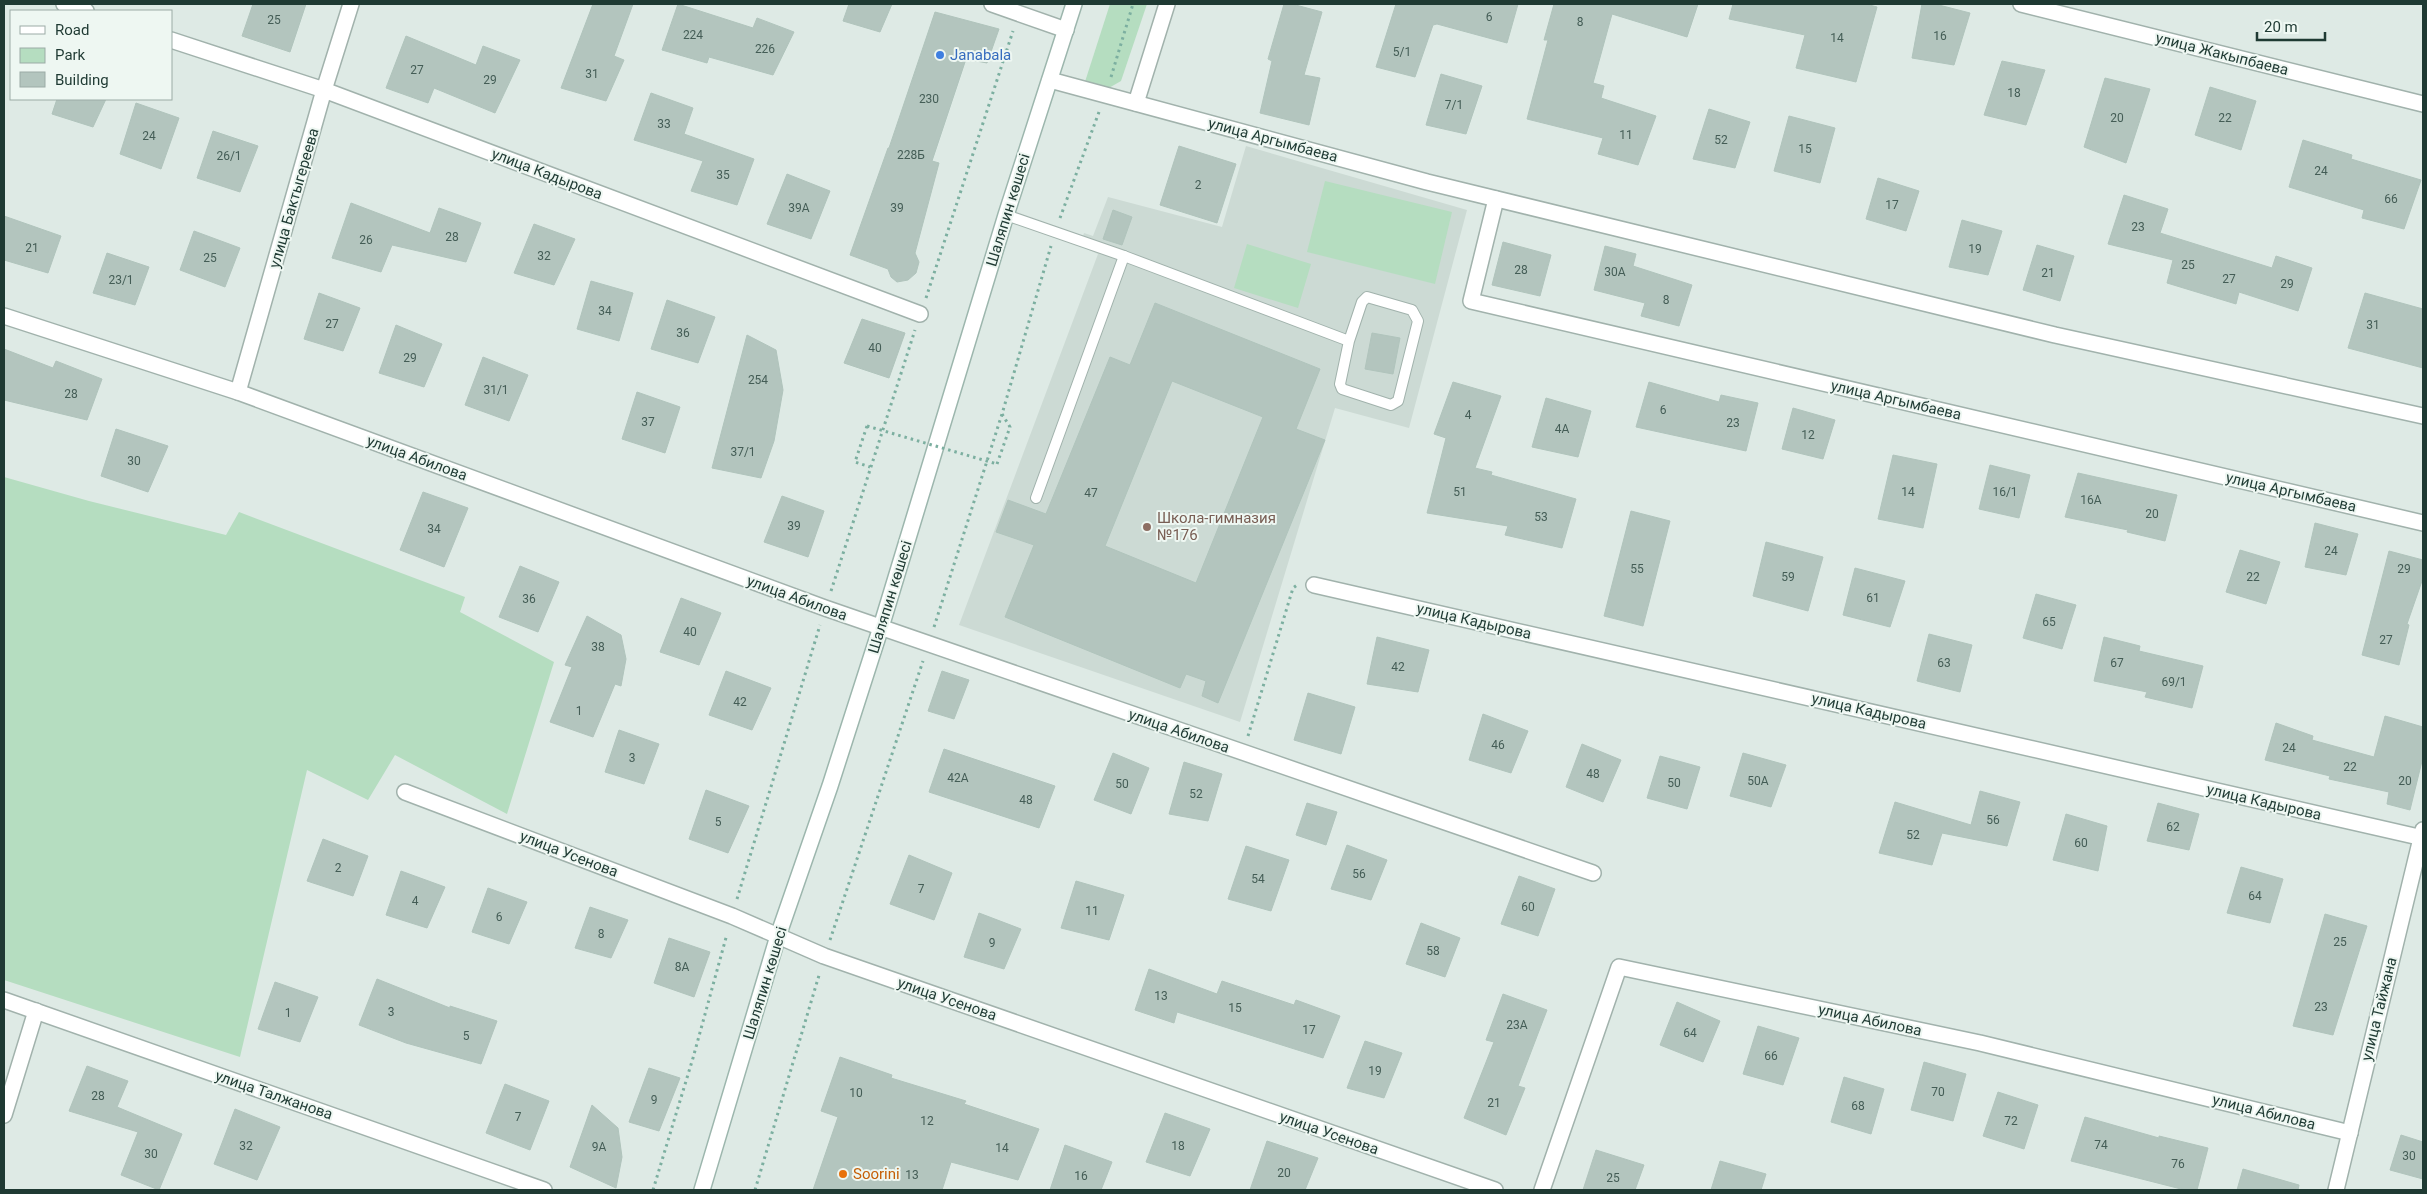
<svg xmlns="http://www.w3.org/2000/svg" width="2427" height="1194" viewBox="0 0 2427 1194" font-family="Roboto,sans-serif">
  <rect width="100%" height="100%" fill="#deeae5"/>
  <polygon fill="#ccdad4" points="1246,146 1467,210 1409,428 1335,408 1240,722 959,625 1098,254 1080,246 1084,233 1093,236 1108,197 1222,227"/>
  <g fill="#b5ddc0">
    <polygon points="1110,4 1147,4 1121,81 1100,93 1083,88"/>
    <polygon points="1325,181 1452,212 1435,284 1307,252"/>
    <polygon points="1247,244 1311,264 1298,308 1234,288"/>
    <polygon points="4,477 89,501 226,535 239,512 465,597 460,612 554,662 507,814 395,755 368,800 307,770 240,1057 4,980"/>
  </g>
  <g fill="#b3c5be" stroke="#b0c4bc" fill-rule="evenodd">
    <polygon points="253,4 306,4 290,52 242,36"/>
    <polygon points="593,4 633,4 614,56 624,60 606,101 561,88"/>
    <polygon points="678,4 753,28 757,18 794,32 773,75 709,57 707,63 662,50"/>
    <polygon points="849,4 892,4 880,32 843,21"/>
    <polygon points="1284,4 1292,4 1322,12 1304,75 1320,78 1309,125 1260,113 1272,61 1268,59"/>
    <polygon points="1396,4 1518,4 1507,43 1437,24 1433,25 1415,77 1376,67"/>
    <polygon points="1554,4 1698,4 1687,37 1612,14 1593,83 1604,86 1601,98 1656,116 1638,165 1598,154 1603,138 1527,119 1548,40 1544,40"/>
    <polygon points="1733,4 1866,4 1877,7 1856,82 1796,68 1805,35 1729,19"/>
    <polygon points="1922,4 1935,4 1970,13 1954,65 1912,58"/>
    <polygon points="935,12 999,29 987,63 966,59 932,161 939,163 915,253 919,262 916,273 908,280 897,282 891,277 888,269 850,255 888,148 889,148"/>
    <polygon points="406,36 476,65 483,46 520,60 495,113 434,88 428,103 386,88"/>
    <polygon points="2002,61 2045,70 2026,125 1984,115"/>
    <polygon points="1441,74 1482,86 1466,134 1426,125"/>
    <polygon points="2105,78 2150,89 2126,163 2084,147"/>
    <polygon points="2210,87 2256,101 2241,150 2195,135"/>
    <polygon points="651,93 693,108 684,134 754,159 737,205 691,191 703,161 634,140"/>
    <polygon points="57,99 106,99 93,127 52,114"/>
    <polygon points="136,103 179,118 161,169 120,154"/>
    <polygon points="1709,109 1750,122 1735,168 1693,159"/>
    <polygon points="1789,116 1835,128 1820,183 1774,171"/>
    <polygon points="213,131 258,146 240,192 197,178"/>
    <polygon points="2303,140 2352,155 2351,159 2421,180 2404,229 2362,218 2364,210 2289,187"/>
    <polygon points="1179,146 1236,164 1217,223 1160,205"/>
    <polygon points="787,174 830,191 811,239 767,224"/>
    <polygon points="1878,178 1919,191 1906,231 1866,219"/>
    <polygon points="2124,195 2168,209 2160,233 2272,268 2276,256 2312,268 2298,311 2239,292 2236,304 2167,283 2173,260 2108,244"/>
    <polygon points="351,203 430,233 439,208 481,223 466,262 392,245 381,272 332,258"/>
    <polygon points="1113,210 1132,217 1122,245 1103,239"/>
    <polygon points="4,216 61,236 48,273 4,260"/>
    <polygon points="1962,220 2002,231 1988,275 1949,267"/>
    <polygon points="534,224 575,239 554,285 514,273"/>
    <polygon points="194,231 240,248 225,287 180,270"/>
    <polygon points="1503,242 1551,255 1540,296 1492,285"/>
    <polygon points="2037,245 2074,256 2060,301 2023,290"/>
    <polygon points="1605,246 1636,254 1633,266 1692,285 1679,326 1641,316 1645,303 1594,290"/>
    <polygon points="107,253 149,267 135,305 93,293"/>
    <polygon points="591,281 633,293 619,341 577,329"/>
    <polygon points="319,293 360,308 343,351 304,339"/>
    <polygon points="2365,293 2423,309 2423,368 2348,348"/>
    <polygon points="667,300 715,317 698,363 651,349"/>
    <path d="M1155,303L1320,369L1296,429L1325,440L1218,703L1202,696L1206,681L1186,674L1180,688L1005,617L1034,545L996,532L1008,500L1046,514L1110,357L1130,365ZM1172,381L1263,417L1196,583L1105,546Z"/>
    <polygon points="862,319 905,333 889,378 844,363"/>
    <polygon points="396,325 442,344 424,387 379,373"/>
    <polygon points="1372,333 1400,338 1393,374 1365,369"/>
    <polygon points="747,335 776,350 783,390 774,441 761,478 712,468"/>
    <polygon points="4,349 53,368 56,361 102,379 87,420 4,400"/>
    <polygon points="483,357 528,375 509,421 465,405"/>
    <polygon points="1453,382 1501,396 1475,468 1492,472 1491,475 1576,499 1562,548 1505,535 1508,526 1427,513 1446,438 1434,434"/>
    <polygon points="1649,382 1719,402 1721,395 1758,403 1746,451 1636,427"/>
    <polygon points="637,392 680,407 665,453 622,439"/>
    <polygon points="1546,398 1591,411 1578,457 1532,447"/>
    <polygon points="1793,408 1835,420 1823,459 1782,449"/>
    <polygon points="116,429 168,446 148,492 101,476"/>
    <polygon points="1893,455 1937,464 1923,528 1878,519"/>
    <polygon points="1990,465 2030,475 2019,518 1979,509"/>
    <polygon points="2078,473 2177,495 2165,541 2127,532 2128,530 2065,517"/>
    <polygon points="423,492 468,508 444,567 400,550"/>
    <polygon points="782,496 824,511 808,557 764,542"/>
    <polygon points="1631,511 1670,521 1643,626 1604,616"/>
    <polygon points="2315,523 2358,534 2346,575 2305,567"/>
    <polygon points="1766,542 1823,557 1808,611 1753,596"/>
    <polygon points="2240,550 2280,562 2266,604 2226,592"/>
    <polygon points="2389,551 2423,560 2423,578 2407,624 2409,625 2399,665 2362,655"/>
    <polygon points="520,566 559,582 538,632 499,617"/>
    <polygon points="1855,568 1905,581 1890,627 1843,615"/>
    <polygon points="2036,594 2076,605 2062,649 2023,638"/>
    <polygon points="681,598 721,613 699,665 660,652"/>
    <polygon points="587,616 621,635 626,659 621,686 615,684 593,737 550,722 572,667 565,665"/>
    <polygon points="1929,634 1972,645 1960,692 1917,681"/>
    <polygon points="1377,637 1429,650 1418,692 1367,684"/>
    <polygon points="2104,637 2140,646 2139,651 2203,666 2192,708 2145,697 2147,692 2094,681"/>
    <polygon points="726,671 771,688 752,730 709,715"/>
    <polygon points="942,671 969,680 954,719 928,711"/>
    <polygon points="1308,693 1355,707 1341,754 1294,740"/>
    <polygon points="1483,714 1528,731 1511,773 1469,760"/>
    <polygon points="2385,716 2423,727 2423,757 2410,810 2387,804 2389,792 2329,779 2330,776 2265,760 2276,723 2313,736 2312,740 2374,757"/>
    <polygon points="619,730 659,744 644,784 605,772"/>
    <polygon points="1582,744 1621,760 1603,802 1566,787"/>
    <polygon points="944,749 1055,786 1039,828 929,792"/>
    <polygon points="1113,753 1149,768 1131,814 1094,800"/>
    <polygon points="1743,753 1786,765 1771,807 1730,796"/>
    <polygon points="1660,756 1700,767 1687,809 1647,798"/>
    <polygon points="1184,762 1222,774 1208,821 1169,814"/>
    <polygon points="706,790 749,806 728,853 689,839"/>
    <polygon points="1980,791 2020,802 2007,846 1942,833 1932,865 1879,853 1895,802 1971,825"/>
    <polygon points="1307,803 1337,812 1326,845 1296,835"/>
    <polygon points="2158,803 2199,814 2189,850 2147,841"/>
    <polygon points="2066,814 2107,826 2098,871 2053,860"/>
    <polygon points="323,839 368,856 353,896 307,881"/>
    <polygon points="1347,845 1387,860 1371,900 1331,889"/>
    <polygon points="1246,846 1289,860 1271,911 1228,899"/>
    <polygon points="909,855 952,873 934,920 890,904"/>
    <polygon points="2241,867 2283,879 2270,923 2227,913"/>
    <polygon points="401,871 445,887 427,928 386,915"/>
    <polygon points="1519,876 1555,889 1538,936 1501,924"/>
    <polygon points="1076,881 1124,895 1109,940 1061,928"/>
    <polygon points="488,888 527,902 509,944 472,932"/>
    <polygon points="590,907 628,920 611,958 575,948"/>
    <polygon points="979,913 1021,929 1004,969 964,957"/>
    <polygon points="2325,914 2367,926 2333,1035 2293,1026"/>
    <polygon points="1421,923 1460,938 1445,977 1406,964"/>
    <polygon points="669,938 710,952 694,997 654,983"/>
    <polygon points="1149,969 1217,994 1222,981 1294,1005 1296,1000 1340,1016 1323,1058 1177,1012 1174,1023 1135,1010"/>
    <polygon points="377,979 450,1008 450,1006 497,1021 481,1064 406,1043 359,1025"/>
    <polygon points="275,982 318,997 300,1042 258,1029"/>
    <polygon points="1503,994 1547,1010 1518,1086 1525,1088 1506,1135 1464,1118 1494,1042 1486,1040"/>
    <polygon points="1677,1002 1720,1021 1703,1062 1660,1045"/>
    <polygon points="1758,1026 1799,1038 1783,1085 1743,1074"/>
    <polygon points="1365,1041 1402,1053 1384,1098 1347,1088"/>
    <polygon points="840,1057 892,1075 891,1078 966,1101 964,1104 1039,1129 1018,1180 951,1162 942,1190 813,1190 838,1117 821,1111"/>
    <polygon points="1924,1062 1966,1074 1953,1121 1911,1110"/>
    <polygon points="87,1066 128,1081 117,1107 182,1134 159,1190 121,1175 138,1132 69,1111"/>
    <polygon points="649,1068 680,1078 659,1131 629,1122"/>
    <polygon points="1844,1077 1884,1089 1871,1134 1831,1122"/>
    <polygon points="505,1084 549,1101 530,1150 486,1133"/>
    <polygon points="1998,1092 2038,1105 2024,1149 1983,1136"/>
    <polygon points="592,1105 618,1128 622,1157 616,1188 570,1167"/>
    <polygon points="235,1109 280,1127 257,1180 214,1164"/>
    <polygon points="1165,1113 1210,1129 1190,1176 1146,1162"/>
    <polygon points="2085,1117 2159,1138 2159,1136 2208,1148 2197,1190 2185,1190 2071,1161"/>
    <polygon points="2401,1135 2423,1142 2423,1179 2390,1170"/>
    <polygon points="1267,1141 1318,1158 1305,1190 1250,1190"/>
    <polygon points="1065,1145 1112,1162 1101,1190 1050,1190"/>
    <polygon points="1596,1150 1644,1165 1635,1190 1583,1190"/>
    <polygon points="1720,1161 1766,1174 1761,1190 1711,1190"/>
    <polygon points="2243,1169 2299,1185 2298,1190 2237,1190"/>
  </g>
  <g fill="none" stroke-linecap="round" stroke-linejoin="round">
    <g stroke="#a1b2ac" stroke-width="12">
      <g id="lane">
        <polyline points="1006,215 1124,256 1349,341 1340,384 1342,389 1391,405 1398,401 1418,321 1412,310 1367,297 1362,302 1349,341"/>
        <polyline points="1036,498 1124,256"/>
      </g>
    </g>
    <g stroke="#a1b2ac" stroke-width="18">
      <g id="street">
        <polyline points="64,4 86,11"/>
        <polyline points="992,4 1066,30"/>
        <polyline points="2021,4 2423,104"/>
        <polyline points="171,40 324,90 920,314"/>
        <polyline points="1050,80 1427,182 2055,335 2423,416"/>
        <polyline points="1136,103 1167,4"/>
        <polyline points="1496,199 1471,301 2423,523"/>
        <polyline points="4,316 238,392 825,608 1593,873"/>
        <polyline points="238,392 324,90 351,4"/>
        <polyline points="1314,585 2423,838"/>
        <polyline points="405,792 732,916 824,956 1495,1190"/>
        <polyline points="4,1000 544,1190"/>
        <polyline points="4,1115 36,1011"/>
        <polyline points="1542,1190 1619,967 1980,1043 2350,1133"/>
        <polyline points="2336,1190 2423,830"/>
      </g>
    </g>
    <g stroke="#9cb6ad" stroke-width="18">
      <polyline id="secondary" points="702,1190 778,936 830,786 881,627 1006,215 1074,4"/>
    </g>
    <g stroke="#7cafa0" stroke-width="3" stroke-dasharray="2.5 4" stroke-linecap="butt">
      <polyline points="1111,77 1133,4"/>
      <polyline points="1060,218 1099,112"/>
      <polyline points="926,298 1013,31"/>
      <polyline points="867,426 855,462 870,467"/>
      <polyline points="997,464 1010,427 1002,414"/>
      <polyline points="831,591 915,330"/>
      <polyline points="934,627 1002,414 1051,246"/>
      <polyline points="1248,736 1293,588 1297,585"/>
      <polyline points="737,899 820,625"/>
      <polyline points="830,940 923,661"/>
      <polyline points="653,1190 693,1058 727,934"/>
      <polyline points="755,1190 820,972"/>
    </g>
    <use href="#lane" stroke="#fff" stroke-width="10"/>
    <use href="#street" stroke="#fff" stroke-width="15"/>
    <use href="#secondary" stroke="#fff" stroke-width="15"/>
    <polyline stroke="#7cafa0" stroke-width="3" stroke-dasharray="2.5 4" stroke-linecap="butt" points="867,426 997,464"/>
  </g>
  <circle fill="#3f7fe0" stroke="#eef7f2" stroke-width="2" cx="940" cy="55" r="5"/>
  <circle fill="#8d6e63" stroke="#eef7f2" stroke-width="2" cx="1147" cy="527" r="5"/>
  <circle fill="#e8710a" stroke="#eef7f2" stroke-width="2" cx="843" cy="1174" r="5"/>
  <g text-anchor="middle" stroke-width="4" stroke-linejoin="round" paint-order="stroke">
    <g font-size="12" fill="#445d56">
      <text x="1489" y="21">6</text>
      <text x="274" y="24">25</text>
      <text x="1580" y="26">8</text>
      <text x="693" y="39">224</text>
      <text x="1940" y="40">16</text>
      <text x="1837" y="42">14</text>
      <text x="765" y="53">226</text>
      <text x="1402" y="56">5/1</text>
      <text x="417" y="74">27</text>
      <text x="592" y="78">31</text>
      <text x="490" y="84">29</text>
      <text x="2014" y="97">18</text>
      <text x="929" y="103">230</text>
      <text x="1454" y="109">7/1</text>
      <text x="2117" y="122">20</text>
      <text x="2225" y="122">22</text>
      <text x="664" y="128">33</text>
      <text x="1626" y="139">11</text>
      <text x="149" y="140">24</text>
      <text x="1721" y="144">52</text>
      <text x="1805" y="153">15</text>
      <text x="911" y="159">228Б</text>
      <text x="229" y="160">26/1</text>
      <text x="2321" y="175">24</text>
      <text x="723" y="179">35</text>
      <text x="1198" y="189">2</text>
      <text x="2391" y="203">66</text>
      <text x="1892" y="209">17</text>
      <text x="799" y="212">39А</text>
      <text x="897" y="212">39</text>
      <text x="2138" y="231">23</text>
      <text x="452" y="241">28</text>
      <text x="366" y="244">26</text>
      <text x="32" y="252">21</text>
      <text x="1975" y="253">19</text>
      <text x="544" y="260">32</text>
      <text x="210" y="262">25</text>
      <text x="2188" y="269">25</text>
      <text x="1521" y="274">28</text>
      <text x="1615" y="276">30А</text>
      <text x="2048" y="277">21</text>
      <text x="2229" y="283">27</text>
      <text x="121" y="284">23/1</text>
      <text x="2287" y="288">29</text>
      <text x="1666" y="304">8</text>
      <text x="605" y="315">34</text>
      <text x="332" y="328">27</text>
      <text x="2373" y="329">31</text>
      <text x="683" y="337">36</text>
      <text x="875" y="352">40</text>
      <text x="410" y="362">29</text>
      <text x="758" y="384">254</text>
      <text x="496" y="394">31/1</text>
      <text x="71" y="398">28</text>
      <text x="1663" y="414">6</text>
      <text x="1468" y="419">4</text>
      <text x="648" y="426">37</text>
      <text x="1733" y="427">23</text>
      <text x="1562" y="433">4А</text>
      <text x="1808" y="439">12</text>
      <text x="743" y="456">37/1</text>
      <text x="134" y="465">30</text>
      <text x="1460" y="496">51</text>
      <text x="1908" y="496">14</text>
      <text x="2005" y="496">16/1</text>
      <text x="1091" y="497">47</text>
      <text x="2091" y="504">16А</text>
      <text x="2152" y="518">20</text>
      <text x="1541" y="521">53</text>
      <text x="794" y="530">39</text>
      <text x="434" y="533">34</text>
      <text x="2331" y="555">24</text>
      <text x="1637" y="573">55</text>
      <text x="2404" y="573">29</text>
      <text x="1788" y="581">59</text>
      <text x="2253" y="581">22</text>
      <text x="1873" y="602">61</text>
      <text x="529" y="603">36</text>
      <text x="2049" y="626">65</text>
      <text x="690" y="636">40</text>
      <text x="2386" y="644">27</text>
      <text x="598" y="651">38</text>
      <text x="1944" y="667">63</text>
      <text x="2117" y="667">67</text>
      <text x="1398" y="671">42</text>
      <text x="2174" y="686">69/1</text>
      <text x="740" y="706">42</text>
      <text x="579" y="715">1</text>
      <text x="1498" y="749">46</text>
      <text x="2289" y="752">24</text>
      <text x="632" y="762">3</text>
      <text x="2350" y="771">22</text>
      <text x="1593" y="778">48</text>
      <text x="958" y="782">42А</text>
      <text x="1758" y="785">50А</text>
      <text x="2405" y="785">20</text>
      <text x="1674" y="787">50</text>
      <text x="1122" y="788">50</text>
      <text x="1196" y="798">52</text>
      <text x="1026" y="804">48</text>
      <text x="1993" y="824">56</text>
      <text x="718" y="826">5</text>
      <text x="2173" y="831">62</text>
      <text x="1913" y="839">52</text>
      <text x="2081" y="847">60</text>
      <text x="338" y="872">2</text>
      <text x="1359" y="878">56</text>
      <text x="1258" y="883">54</text>
      <text x="921" y="893">7</text>
      <text x="2255" y="900">64</text>
      <text x="415" y="905">4</text>
      <text x="1528" y="911">60</text>
      <text x="1092" y="915">11</text>
      <text x="499" y="921">6</text>
      <text x="601" y="938">8</text>
      <text x="2340" y="946">25</text>
      <text x="992" y="947">9</text>
      <text x="1433" y="955">58</text>
      <text x="682" y="971">8А</text>
      <text x="1161" y="1000">13</text>
      <text x="2321" y="1011">23</text>
      <text x="1235" y="1012">15</text>
      <text x="391" y="1016">3</text>
      <text x="288" y="1017">1</text>
      <text x="1517" y="1029">23А</text>
      <text x="1309" y="1034">17</text>
      <text x="1690" y="1037">64</text>
      <text x="466" y="1040">5</text>
      <text x="1771" y="1060">66</text>
      <text x="1375" y="1075">19</text>
      <text x="1938" y="1096">70</text>
      <text x="856" y="1097">10</text>
      <text x="98" y="1100">28</text>
      <text x="654" y="1104">9</text>
      <text x="1494" y="1107">21</text>
      <text x="1858" y="1110">68</text>
      <text x="518" y="1121">7</text>
      <text x="927" y="1125">12</text>
      <text x="2011" y="1125">72</text>
      <text x="2101" y="1149">74</text>
      <text x="246" y="1150">32</text>
      <text x="1178" y="1150">18</text>
      <text x="599" y="1151">9А</text>
      <text x="1002" y="1152">14</text>
      <text x="151" y="1158">30</text>
      <text x="2409" y="1160">30</text>
      <text x="2178" y="1168">76</text>
      <text x="1284" y="1177">20</text>
      <text x="912" y="1179">13</text>
      <text x="1081" y="1180">16</text>
      <text x="1613" y="1182">25</text>
    </g>
    <g font-size="15" fill="#1f3a33" stroke="#eef7f2">
      <text transform="translate(2222 54) rotate(14)" y="5">улица Жакыпбаева</text>
      <text transform="translate(1273 140) rotate(15)" y="5">улица Аргымбаева</text>
      <text transform="translate(547 174) rotate(21)" y="5">улица Кадырова</text>
      <text transform="translate(294 198) rotate(-74)" y="5">улица Бактыгереева</text>
      <text transform="translate(1008 210) rotate(-73)" y="5">Шаляпин көшесі</text>
      <text transform="translate(1896 400) rotate(13)" y="5">улица Аргымбаева</text>
      <text transform="translate(417 458) rotate(20)" y="5">улица Абилова</text>
      <text transform="translate(2291 492) rotate(13)" y="5">улица Аргымбаева</text>
      <text transform="translate(890 597) rotate(-73)" y="5">Шаляпин көшесі</text>
      <text transform="translate(797 598) rotate(20)" y="5">улица Абилова</text>
      <text transform="translate(1474 621) rotate(13)" y="5">улица Кадырова</text>
      <text transform="translate(1869 711) rotate(13)" y="5">улица Кадырова</text>
      <text transform="translate(1179 731) rotate(19)" y="5">улица Абилова</text>
      <text transform="translate(2264 802) rotate(13)" y="5">улица Кадырова</text>
      <text transform="translate(569 854) rotate(21)" y="5">улица Усенова</text>
      <text transform="translate(765 983) rotate(-73)" y="5">Шаляпин көшесі</text>
      <text transform="translate(947 999) rotate(19)" y="5">улица Усенова</text>
      <text transform="translate(2379 1009) rotate(-76)" y="5">улица Тайжана</text>
      <text transform="translate(1870 1020) rotate(12)" y="5">улица Абилова</text>
      <text transform="translate(274 1095) rotate(19)" y="5">улица Талжанова</text>
      <text transform="translate(2264 1112) rotate(14)" y="5">улица Абилова</text>
      <text transform="translate(1329 1133) rotate(19)" y="5">улица Усенова</text>
    </g>
    <g font-size="15" fill="#366cbe" stroke="#eef7f2" text-anchor="start">
      <text x="950" y="60">Janabala</text>
    </g>
    <g font-size="15" fill="#785e54" stroke="#eef7f2" text-anchor="start">
      <text x="1157" y="523">Школа-гимназия<tspan x="1157" dy="17">№176</tspan></text>
    </g>
    <g font-size="15" fill="#c56008" stroke="#eef7f2" text-anchor="start">
      <text x="853" y="1179">Soorini</text>
    </g>
  </g>
  <rect width="2427" height="1194" fill="none" stroke="#1f3a33" stroke-width="10"/>
  <rect x="10" y="10" width="162" height="90" fill="#eef7f2" stroke="#9baba6"/>
  <rect x="20" y="26" width="25" height="8" fill="#ffffff" stroke="#9baba6"/>
  <text x="55" y="35" font-size="15" fill="#1f3a33">Road</text>
  <rect x="20" y="48" width="25" height="15" fill="#b5ddc0" stroke="#9baba6"/>
  <text x="55" y="60" font-size="15" fill="#1f3a33">Park</text>
  <rect x="20" y="72" width="25" height="15" fill="#b3c5be" stroke="#9baba6"/>
  <text x="55" y="85" font-size="15" fill="#1f3a33">Building</text>
  <path d="M2257 32v8h68v-8" fill="none" stroke="#1f3a33" stroke-width="2.5"/>
  <text x="2264" y="32" font-size="15" fill="#1f3a33" stroke="#eef7f2" stroke-width="4" paint-order="stroke">20 m</text>
</svg>
